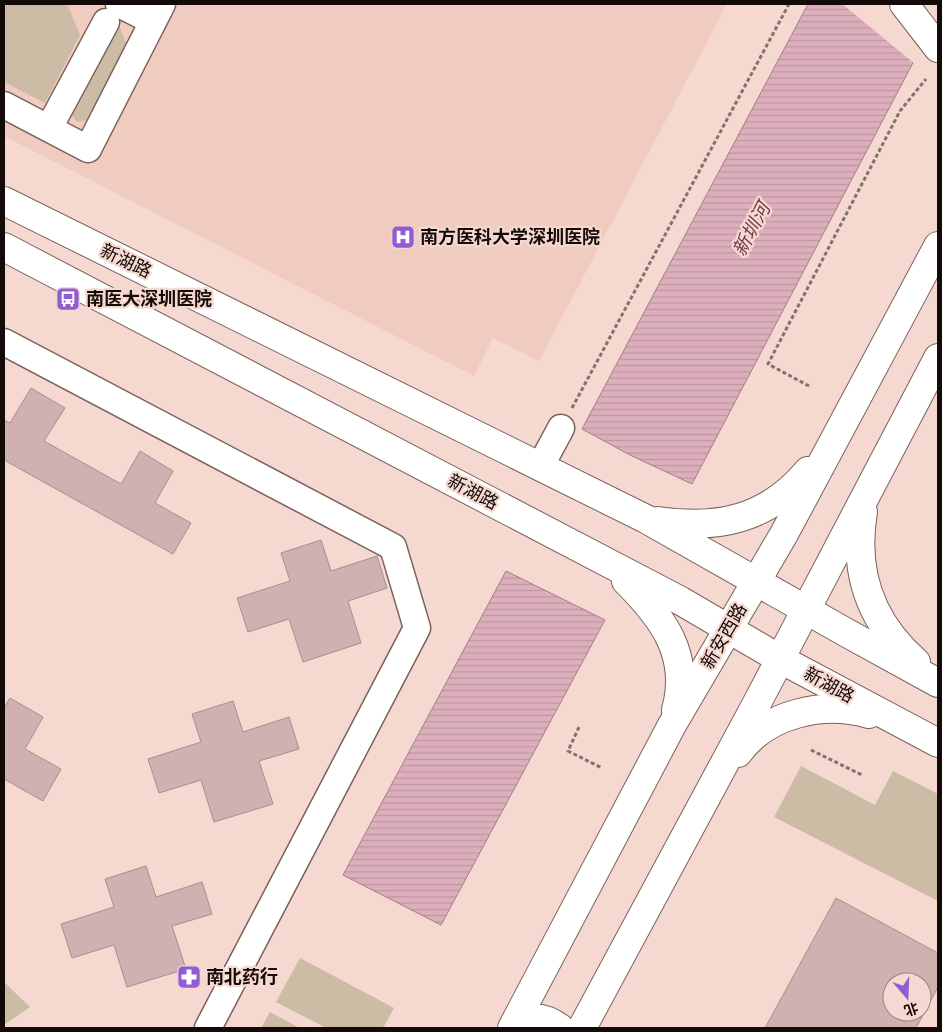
<svg xmlns="http://www.w3.org/2000/svg" width="942" height="1032" viewBox="0 0 942 1032" font-family="'Zilla Slab','Noto Sans SC',serif">
  <defs>
    <pattern id="water-rules" width="6" height="5" patternUnits="userSpaceOnUse" patternTransform="scale(1.25)"><rect width="6" height="5" fill="#ddafbd"/><path d="M0 2.5h6" fill="none" stroke="#bd95a1"/></pattern>
  </defs>
  <rect width="100%" height="100%" fill="#f5d8cf"/>
  <polygon fill="#f0cbc0" points="4,4 727,4 539,361 493,338 474,376 4,136"/>
  <g fill="#ccbba5">
    <polygon points="4,4 67,4 80,35 45,103 4,82"/>
    <polygon points="118,23 127,46 88,118 85,121 77,122 72,115 72,111"/>
    <polygon points="801,766 875,805 893,771 938,794 938,901 774,817"/>
    <polygon points="300,958 394,1008 383,1028 326,1028 276,1002"/>
    <polygon points="4,982 30,1007 4,1025"/>
    <polygon points="270,1012 300,1028 261,1028"/>
  </g>
  <g fill="url(#water-rules)" stroke="#a17e87">
    <polygon points="808,4 938,4 938,15 692,484 630,455 582,429"/>
    <polygon points="506,571 605,620 441,925 343,875"/>
  </g>
  <polygon fill="#f5d8cf" points="842,4 938,4 938,20 915,64"/>
  <g fill="#cfb1b1" stroke="#aa8d8d" fill-rule="evenodd">
    <polygon points="31,388 65,408 44,441 121,484 140,451 173,471 155,503 191,523 173,554 4,460 4,420 10,423"/>
    <polygon points="321,540 331,571 377,556 387,588 348,601 361,643 303,662 289,619 248,632 237,598 290,581 281,553"/>
    <polygon points="10,698 43,717 25,749 61,769 43,801 4,779 4,708"/>
    <polygon points="233,701 243,732 289,717 299,749 259,761 273,804 214,822 201,780 159,793 148,759 201,742 192,714"/>
    <polygon points="146,866 156,897 202,882 212,914 172,926 186,969 127,987 114,945 72,958 61,924 114,907 105,879"/>
    <path d="M836,898L938,953V987L916,1028H765ZM892,982H922V1012H892Z"/>
  </g>
  <g fill="none" stroke-linecap="round" stroke-linejoin="round">
    <g stroke="#7a615a" stroke-width="29">
      <g id="minor">
        <polyline points="119,4 153,21"/>
        <polyline points="4,105 88,149 162,4"/>
        <polyline points="49,128 106,22"/>
        <polyline points="4,342 393,547 417,628 208,1028"/>
        <polyline points="540,467 561,428"/>
      </g>
    </g>
    <g stroke="#7a615a" stroke-width="30">
      <g id="major">
        <polyline points="904,4 938,48"/>
        <polyline points="4,201 646,519 847,633 938,683"/>
        <polyline points="4,247 681,601 780,659 938,743"/>
        <path d="M863,512C853,572 870,622 916,662"/>
        <path d="M658,521C718,530 768,519 808,471"/>
        <path d="M626,581C663,618 691,655 676,710"/>
        <path d="M738,753C767,713 823,701 869,714"/>
        <polyline points="512,1028 672,725 784,534 938,246"/>
        <path d="M513,1028C529,1015 544,1016 560,1028"/>
        <polyline points="582,1028 757,703 938,358"/>
      </g>
    </g>
    <g stroke="#84716b" stroke-width="3" stroke-dasharray="4 2.5" stroke-linecap="butt">
      <polyline points="809,386 768,364 900,111 926,79"/>
      <polyline points="572,408 789,4"/>
      <polyline points="579,727 568,751 602,768"/>
      <polyline points="811,750 862,775"/>
    </g>
    <use href="#minor" stroke="#fff" stroke-width="26"/>
    <use href="#major" stroke="#fff" stroke-width="28"/>
  </g>
  <defs>
    <g id="hospital-square" transform="scale(1.25)"><rect x="-9" y="-9" width="18" height="18" rx="4" fill="#925cd4" stroke="#f5d8cf"/><path d="M-5-5h3v3.5h4V-5h3V5h-3V1.5h-4V5h-3Z" fill="#fff"/></g>
    <g id="bus-square" transform="scale(1.25)"><rect x="-9" y="-9" width="18" height="18" rx="4" fill="#925cd4" stroke="#f5d8cf"/><path d="M-5-6H5V4H4V6H2V4H-2V6H-4V4H-5ZM-3.5-4V0h7V-4ZM-3.5 1.2v1.5H-2V1.2ZM2 1.2v1.5H3.5V1.2Z" fill="#fff"/></g>
    <g id="pharmacy-square" transform="scale(1.25)"><rect x="-9" y="-9" width="18" height="18" rx="4" fill="#925cd4" stroke="#f5d8cf"/><path d="M-2-6h4v4h4v4h-4v4h-4v-4h-4v-4h4Z" fill="#fff"/></g>
  </defs>
  <g fill-rule="evenodd">
    <use href="#hospital-square" x="403" y="237"/>
    <use href="#bus-square" x="68" y="299"/>
    <use href="#pharmacy-square" x="189" y="977"/>
  </g>
  <g text-anchor="middle" stroke-width="4.5" stroke-linejoin="round" paint-order="stroke">
    <g font-size="18" font-weight="bold" fill="#140b08" stroke="#f5d8cf" text-anchor="start">
      <text x="420" y="243">南方医科大学深圳医院</text>
      <text x="86" y="305">南医大深圳医院</text>
      <text x="206" y="983">南北药行</text>
    </g>
    <g font-size="18" fill="#140b08" stroke="#f5d8cf">
      <text transform="translate(126 261) rotate(26)" y="6">新湖路</text>
      <text transform="translate(473 492) rotate(28)" y="6">新湖路</text>
      <text transform="translate(724 636) rotate(-60)" y="6">新安西路</text>
      <text transform="translate(829 685) rotate(29)" y="6">新湖路</text>
    </g>
    <g font-size="19" font-style="italic" fill="#743a4e" stroke="#f5d8cf">
      <text transform="translate(751 229) rotate(-62)" y="7">新圳河</text>
    </g>
  </g>
  <rect width="942" height="1032" fill="none" stroke="#140b08" stroke-width="10"/>
  <g transform="translate(907 997) rotate(161)"><circle r="24" fill="#f5d8cf" stroke="#9b867f"/>
  <path d="M0-4L9 19L0 12L-9 19Z" fill="#925cd4"/>
  <text y="-8" font-size="14" font-weight="bold" text-anchor="middle" fill="#140b08">北</text>
  </g>
</svg>
